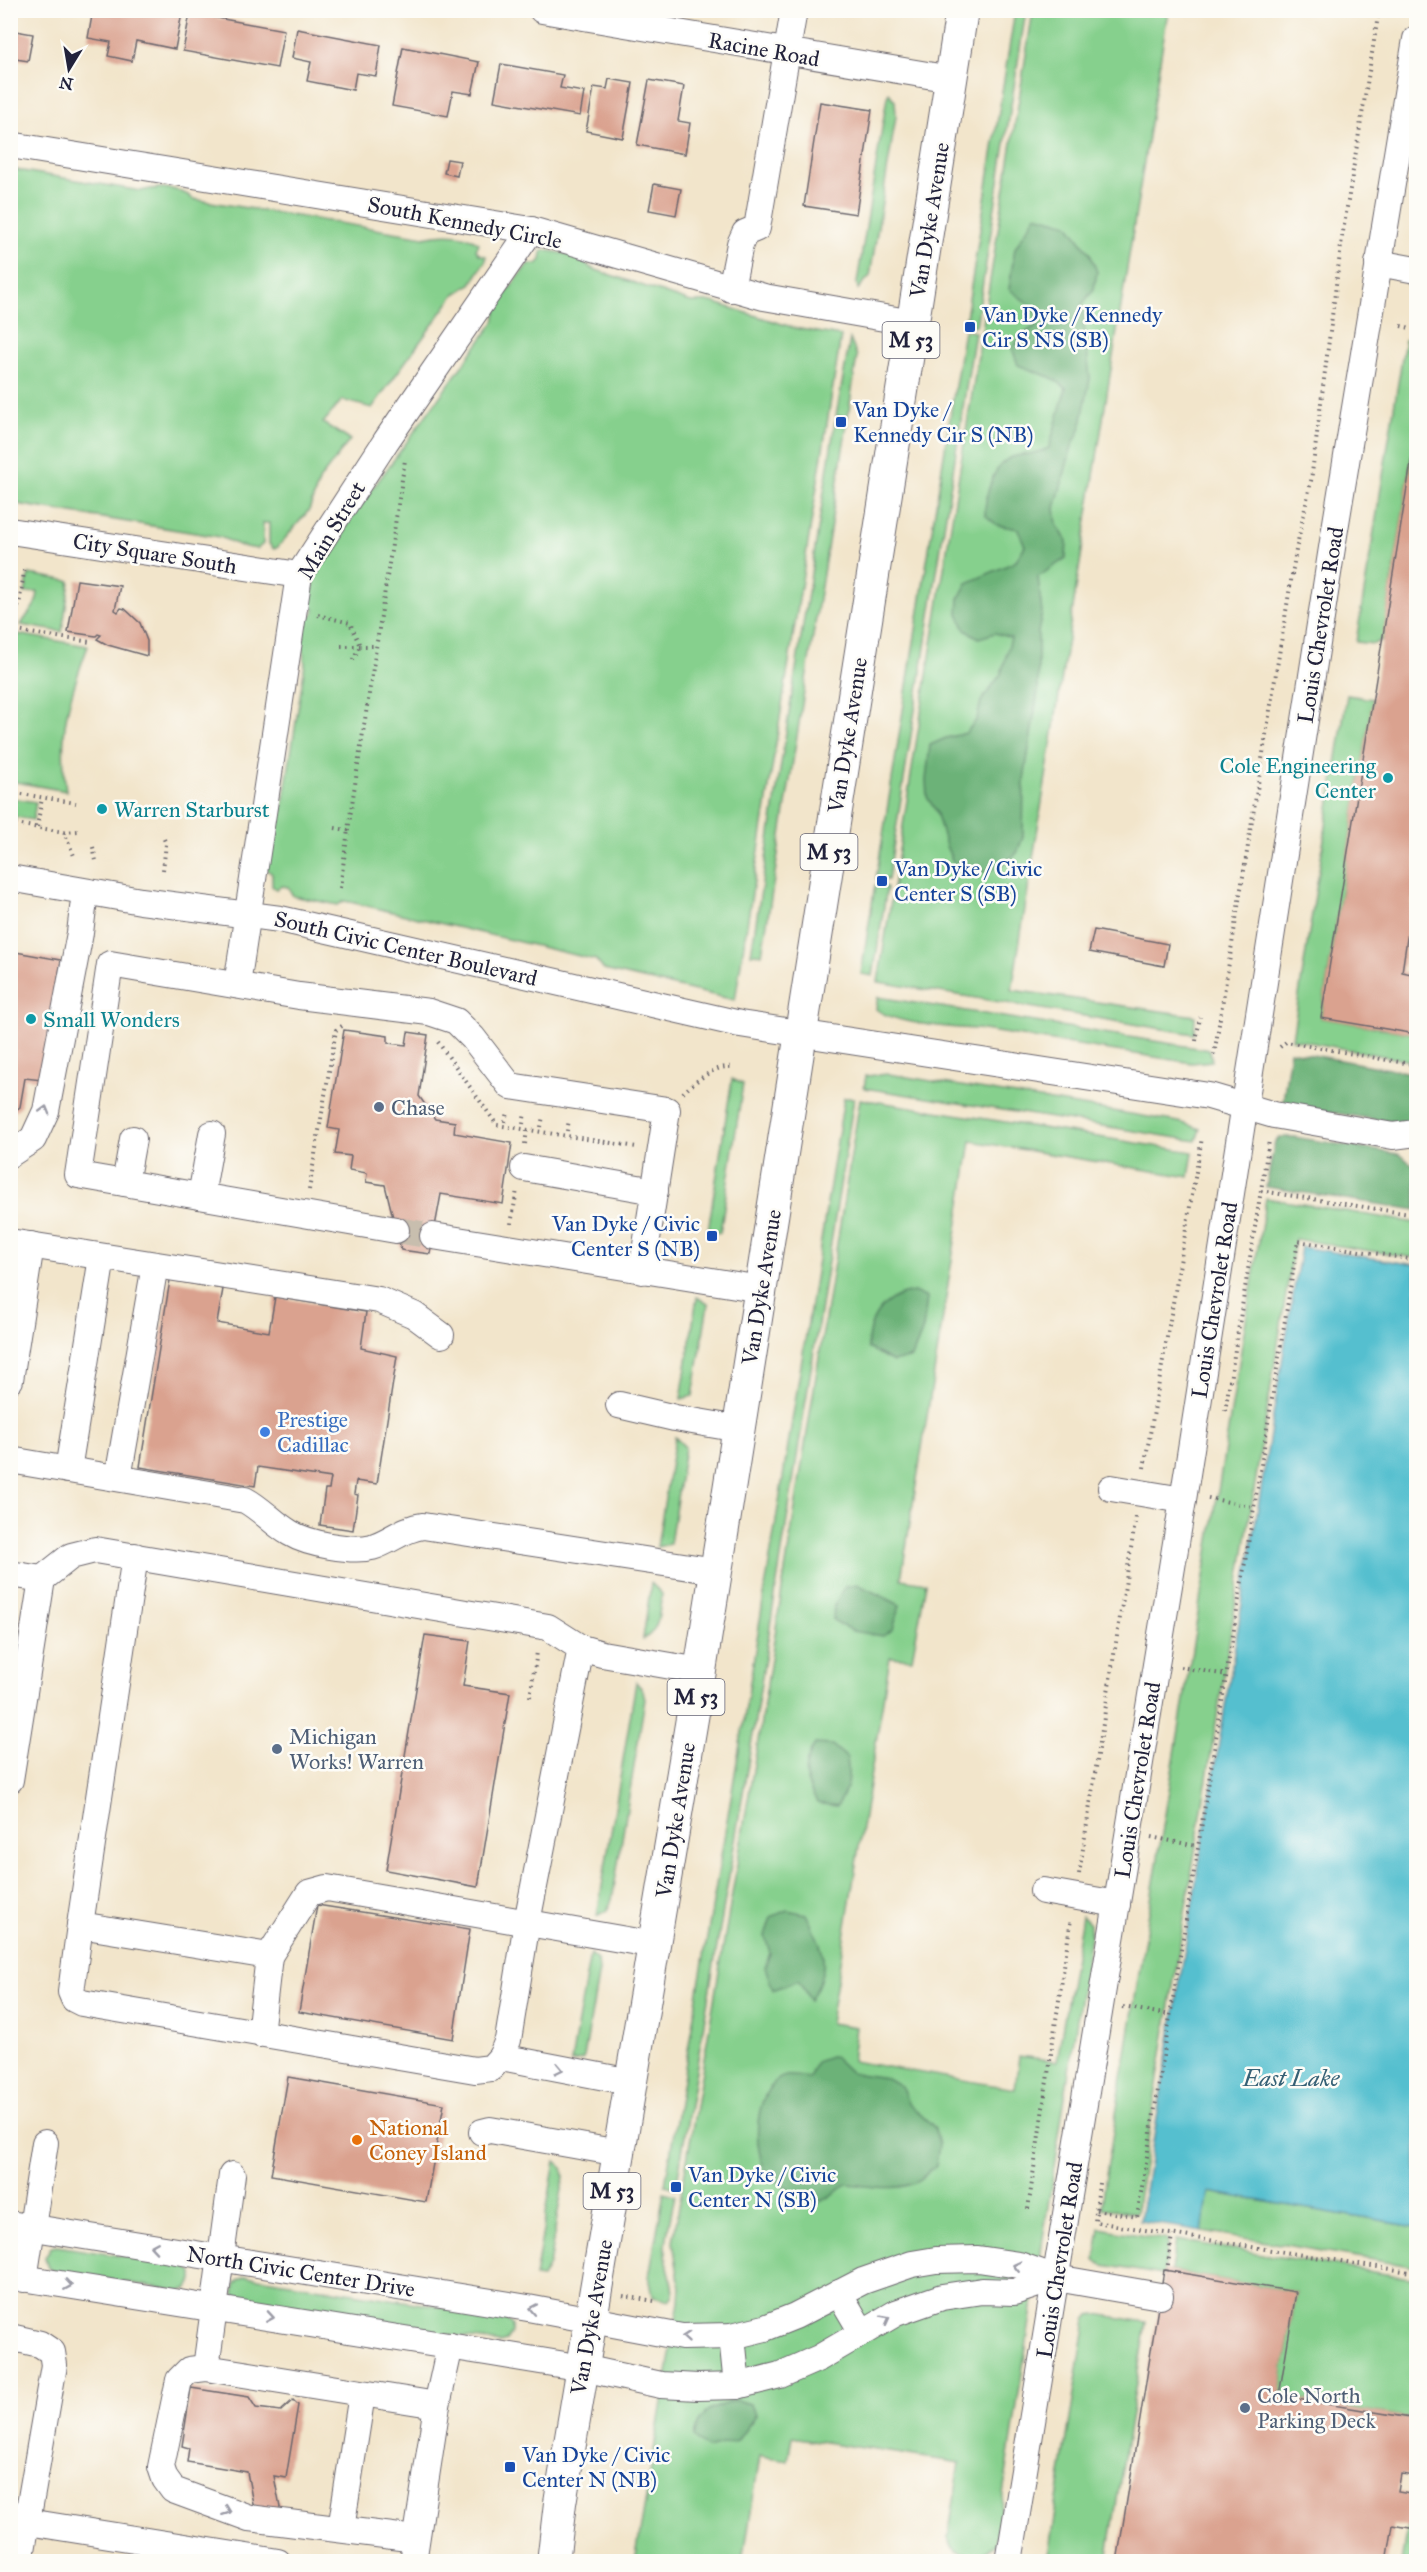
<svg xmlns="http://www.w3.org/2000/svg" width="1427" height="2572" viewBox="0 0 1427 2572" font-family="'IM FELL Great Primer',serif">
  <rect width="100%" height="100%" fill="#fdfcf7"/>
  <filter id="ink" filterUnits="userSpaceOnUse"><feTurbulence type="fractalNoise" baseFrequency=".0167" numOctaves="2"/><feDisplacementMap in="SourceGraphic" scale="12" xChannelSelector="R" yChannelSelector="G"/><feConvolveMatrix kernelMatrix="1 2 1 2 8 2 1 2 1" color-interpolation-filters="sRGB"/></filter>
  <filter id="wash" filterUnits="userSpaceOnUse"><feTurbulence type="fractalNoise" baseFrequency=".008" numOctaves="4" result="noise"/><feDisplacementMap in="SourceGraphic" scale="24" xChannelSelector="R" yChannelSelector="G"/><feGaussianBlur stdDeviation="1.35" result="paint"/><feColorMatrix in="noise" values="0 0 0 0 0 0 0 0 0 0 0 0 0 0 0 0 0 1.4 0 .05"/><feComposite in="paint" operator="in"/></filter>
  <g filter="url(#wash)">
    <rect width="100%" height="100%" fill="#f2e5cb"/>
    <g fill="#86d08d" stroke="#547964" stroke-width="1.5">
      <polygon points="1015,11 1026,11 976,326 965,324"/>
      <polygon points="1033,11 1168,11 1012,990 1195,1016 1194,1034 878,982"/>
      <polygon points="889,93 895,101 896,116 870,276 858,289 857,283 887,97"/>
      <path d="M11,169L141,191C160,186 178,186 193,199L424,237C442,233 463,232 479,243L476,250L479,254L486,256V260L471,284L454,295L372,408L342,400L323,423L350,440L320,479L309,510L278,547L274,549L269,544V523H263V544L257,549L241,546L220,537L11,503Z"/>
      <path d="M545,250L573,255L593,269L691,302H712L795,328L841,336L735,1000L604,970L596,960L350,902L344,901L338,905L293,896L288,887L282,886L276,889L272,886V874L266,869L275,820L282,811L305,664L302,644L306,619L313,615L314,609L309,603C317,569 329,530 358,509L494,322L498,304L528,264H537L541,260L542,252Z"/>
      <polygon points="964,330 975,332 888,880 876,879"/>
      <polygon points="1411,336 1416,336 1416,430 1383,639 1374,644 1356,642 1405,340"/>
      <polygon points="850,339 857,356 848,417 836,416"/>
      <polygon points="835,422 847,424 762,954 751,954"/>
      <path d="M29,574L70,581L62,632L21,625C27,613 37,608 38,592L25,593Z"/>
      <path d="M11,633L88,646C68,700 58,732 66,791L11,781Z"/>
      <polygon points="1347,695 1373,699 1321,1018 1416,1034 1416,1062 1292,1039"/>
      <polygon points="11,798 36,802 33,820 11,816"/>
      <polygon points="875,885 887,887 873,976 861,974"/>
      <path d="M878,997L1210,1050L1212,1061L1192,1063L977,1029C954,1028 893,1024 876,1009Z"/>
      <polygon points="889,1074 1179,1122 1200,1129 1196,1141 864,1088 866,1076"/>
      <polygon points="732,1079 743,1084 720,1233 708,1231"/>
      <polygon points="844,1098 854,1098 752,1740 676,2188 665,2185 741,1738"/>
      <path d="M860,1099L1193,1152L1189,1177L971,1141L901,1579L926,1583L912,1659L890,1657L830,2023L856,2027L852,2061L1015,2089L1019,2056L1057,2061L1082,1916L1090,1924V1936L995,2546L979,2556C964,2555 953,2554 948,2538L960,2463L792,2437L788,2460L760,2456L743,2561L635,2562L679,2302L680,2288L673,2242L758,1741Z"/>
      <polygon points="1266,1198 1416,1223 1416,1258 1295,1239 1136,2213 1102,2208 1105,2181"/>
      <polygon points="697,1297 708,1304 693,1396 681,1399"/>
      <polygon points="675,1437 685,1447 670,1544 657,1547"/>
      <path d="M651,1583L662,1594C659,1611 660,1631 643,1639Z"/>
      <polygon points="636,1682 643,1690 645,1699 612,1900 607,1910 597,1916"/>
      <polygon points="590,1954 598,1961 599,1971 584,2057 582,2060 571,2062"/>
      <polygon points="555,2161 563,2168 564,2177 549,2265 542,2278 535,2277"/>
      <path d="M664,2192L675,2195C672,2213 665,2234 666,2253C667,2268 673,2281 673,2296L669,2301L653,2297L649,2276Z"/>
      <polygon points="1208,2192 1416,2227 1416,2267 1202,2231"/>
      <polygon points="1100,2228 1168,2240 1163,2275 1103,2265 1095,2261"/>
      <polygon points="1176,2240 1416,2279 1416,2419 1279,2396 1296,2292 1171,2271"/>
      <polygon points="57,2246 185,2266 193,2273 193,2280 187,2289 181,2291 53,2271 48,2268 45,2257 51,2247"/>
      <path d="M246,2276L504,2317L512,2325V2332L506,2341L500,2343L242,2301L234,2293C234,2284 237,2279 246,2276Z"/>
      <polygon points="1096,2314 1146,2322 1107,2561 1047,2561 1086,2320 1090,2315"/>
      <polygon points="1408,2527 1416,2529 1416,2561 1402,2562"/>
    </g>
    <g fill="#6cb278" stroke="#476a5a" stroke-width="1.5">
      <path d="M1036,215L1068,224L1090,253L1097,272L1094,289L1082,305L1090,379L1080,430L1072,446L1055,508L1057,525L1067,541L1066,558L1038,577L1042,613L1038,632V691L1024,780L1023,837L1017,853L1002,865L986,872L969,870L953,862L946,846L936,811L927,797L926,780L930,745L946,738L966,733L977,719L981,701L1001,674L1011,638L995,633L979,638L965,630L958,614L959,598L967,583L1015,562L1025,546L1018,529L997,525L985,515C985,496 993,460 1016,456C1031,453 1034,455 1049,448L1066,388L1052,378L1018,365L1012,348L1023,334L1037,325L1035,309L1009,289L1015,248Z"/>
      <polygon points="1290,1051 1416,1074 1416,1121 1404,1124 1291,1106 1283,1101"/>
      <polygon points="1280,1137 1294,1137 1398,1154 1416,1167 1416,1210 1266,1187 1275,1142"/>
      <path d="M914,1292L927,1298L923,1329L912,1357L893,1362L868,1348C867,1318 884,1296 914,1292Z"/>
      <polygon points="857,1584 900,1605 893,1629 883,1636 852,1631 833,1620 834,1605 845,1587"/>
      <path d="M815,1744L832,1745L847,1758C850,1777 848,1790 837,1806L817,1803C804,1778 800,1769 815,1744Z"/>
      <path d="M787,1910L806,1914C823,1949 833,1964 810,2000L798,1980L773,1990L765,1967L770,1953L765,1936L771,1917Z"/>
      <path d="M833,2056L851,2073L887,2078L901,2086L908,2103L934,2127L939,2144L936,2165C930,2170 924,2177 918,2181C897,2193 869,2185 846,2184L831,2196L816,2204C800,2196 781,2187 769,2174C750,2154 754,2083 786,2076C792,2075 802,2077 809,2078L816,2062Z"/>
      <path d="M736,2400L749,2404L756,2415L737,2441L707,2449L694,2437C700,2409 711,2409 736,2400Z"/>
    </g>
    <polygon fill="#54bfcf" stroke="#3b7085" stroke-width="1.5" points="1301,1247 1416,1265 1416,2227 1209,2192 1202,2231 1140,2221"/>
    <g id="blocks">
      <g fill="#daa28f">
        <polygon points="93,10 169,10 182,13 175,49 136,41 132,61 108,56 111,42 88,38"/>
        <polygon points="190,13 284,30 277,68 183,51"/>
        <polygon points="297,29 381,45 376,76 356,73 353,90 307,81 311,62 292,58"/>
        <polygon points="10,30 33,34 28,61 10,58"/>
        <polygon points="403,47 479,62 472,94 453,91 448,116 392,106"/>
        <polygon points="501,64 563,75 560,88 584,92 580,116 494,101"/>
        <polygon points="609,79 633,83 623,138 586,131 594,87 607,89"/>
        <polygon points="649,80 684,86 678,121 690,123 685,154 637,145"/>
        <polygon points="820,102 872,110 856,214 804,206"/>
        <polygon points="447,159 460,161 457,176 444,173"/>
        <polygon points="654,184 681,189 676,215 649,210"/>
        <polygon points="1415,438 1416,899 1413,898 1402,972 1416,975 1416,1034 1321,1018"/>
        <polygon points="77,580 120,586 115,610 118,612 121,608 125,609 140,623 147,641 147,656 108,645 97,639 101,635 98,634 96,636 68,632"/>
        <polygon points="1094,930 1168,944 1164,966 1089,952"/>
        <polygon points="10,951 61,960 42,1080 25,1078 20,1107 10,1114"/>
        <polygon points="344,1030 388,1036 388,1043 406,1045 408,1032 428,1035 419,1096 435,1119 455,1122 454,1133 512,1143 503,1204 441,1194 430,1254 401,1250 385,1185 366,1182 367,1173 349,1170 351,1156 335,1154 339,1130 328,1128"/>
        <polygon points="170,1280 223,1289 217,1323 269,1332 275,1297 366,1312 361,1348 397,1356 377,1484 356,1481 354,1494 358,1495 353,1530 320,1525 325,1489 329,1489 331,1478 258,1467 255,1486 140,1467"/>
        <polygon points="425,1635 470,1641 463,1686 510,1693 478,1887 386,1870"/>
        <polygon points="317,1905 470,1929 453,2039 299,2012"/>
        <polygon points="288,2077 444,2104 426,2202 271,2175"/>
        <polygon points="1164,2270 1296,2292 1279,2396 1416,2419 1416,2476 1401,2474 1398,2492 1416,2495 1416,2529 1393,2525 1387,2562 1117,2562"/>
        <polygon points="191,2388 249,2397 256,2408 281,2411 293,2400 298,2405 286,2478 274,2476 282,2518 255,2514 247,2472 187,2462 189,2448 182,2446"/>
      </g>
    </g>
  </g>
  <g filter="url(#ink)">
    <use href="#blocks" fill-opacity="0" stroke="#6b666d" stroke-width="1.5"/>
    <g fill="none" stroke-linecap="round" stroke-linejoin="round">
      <polyline stroke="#c8beae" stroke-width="26" stroke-dasharray="26 13" stroke-linecap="butt" points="396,1230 433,1236"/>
      <g stroke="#6b666d" stroke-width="28">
        <g id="minor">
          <polyline points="542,10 951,79"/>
          <polyline points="10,145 531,230 764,297 913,323"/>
          <polyline points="1378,263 1416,270"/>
          <polyline points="731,289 740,244 745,233 757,228 794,10"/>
          <polyline points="10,531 299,575"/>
          <polyline points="10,878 141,901 280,919 740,1024 1209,1096 1274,1115 1393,1136 1416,1133"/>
          <polyline points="237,985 299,575 386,441 531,230"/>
          <polyline points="10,1154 33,1139 46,1111 80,933 85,892"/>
          <polyline points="524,1168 655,1191"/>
          <polyline points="125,1183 133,1139"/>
          <polyline points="201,1196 212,1134"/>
          <polyline points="396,1230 78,1175 110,964 299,996 429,1012 456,1021 473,1038 510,1086 667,1110 642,1271"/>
          <polyline points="433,1236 761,1289"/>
          <polyline points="10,1242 379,1300 414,1315 441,1335"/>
          <polyline points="10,1380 31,1245"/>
          <polyline points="619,1405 675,1418 739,1429"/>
          <path d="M10,1460L245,1500C262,1509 274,1524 290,1533C308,1544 352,1552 372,1547C390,1542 403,1528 423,1526L716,1571"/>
          <polyline points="68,1470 102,1257"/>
          <polyline points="118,1478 155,1265"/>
          <polyline points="1111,1488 1183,1500"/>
          <polyline points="10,1574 42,1579"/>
          <polyline points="10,1780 42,1579 71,1556 95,1550 548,1627 581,1648 602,1654 700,1671"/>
          <polyline points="1043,1891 1117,1904"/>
          <polyline points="80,1925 135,1556"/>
          <polyline points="269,1956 309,1893 327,1888 655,1945"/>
          <polyline points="260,2034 269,1956 80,1925 71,1992 74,1999 82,2003 475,2070 491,2068 501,2057 508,2040 527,1922 581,1648"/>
          <polyline points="501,2057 631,2082"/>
          <polyline points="482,2132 490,2130 619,2153"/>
          <polyline points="10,2224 528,2308 682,2337 732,2336 765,2328 795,2316 863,2281 912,2264 936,2260 978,2259 1019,2265 1056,2278 1160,2296"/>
          <polyline points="10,2276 492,2353 583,2368 661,2385 698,2387 737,2386 780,2375 819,2358 896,2313 942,2297 982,2291 1014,2292 1056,2278"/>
          <polyline points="24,2279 45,2143"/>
          <polyline points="839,2293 862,2332"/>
          <polyline points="732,2336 737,2386"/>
          <polyline points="10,2337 40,2344 52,2352 54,2365 20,2562"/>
          <polyline points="206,2368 232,2175"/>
          <polyline points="28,2522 278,2562"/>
          <polyline points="341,2529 362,2394"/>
          <polyline points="416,2539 249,2518 173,2490 165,2479 161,2467 179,2380 189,2370 206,2368 437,2405"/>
          <polyline points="413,2562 437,2405 450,2346"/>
          <polyline points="1009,2562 1183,1500 1334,535 1416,39"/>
        </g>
      </g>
      <g stroke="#6b666d" stroke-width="34">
        <path id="major" d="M553,2562L560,2503C606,2228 654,1953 699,1677C789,1122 872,566 962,10"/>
      </g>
      <g stroke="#6b666d" stroke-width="4" stroke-dasharray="1.5 4.5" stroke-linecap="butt">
        <polyline points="1401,326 1416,329"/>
        <polyline points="318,615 350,623 360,646 351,663"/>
        <polyline points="10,623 19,605 25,566"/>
        <polyline points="10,630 91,642"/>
        <polyline points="341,646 376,646"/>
        <polyline points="10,792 76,803"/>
        <polyline points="10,823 64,832 75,858"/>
        <polyline points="37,827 42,798"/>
        <polyline points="335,828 348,830 405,460"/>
        <polyline points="64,832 79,831"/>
        <polyline points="93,847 96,861"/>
        <polyline points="163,870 166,844 164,839"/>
        <polyline points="340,888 348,830"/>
        <polyline points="1196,1041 1200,1017"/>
        <polyline points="438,1042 497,1125 637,1147"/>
        <polyline points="1280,1047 1286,1042 1416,1065"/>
        <polyline points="1214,1055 1296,550 1311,481 1342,238 1379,10"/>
        <path d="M683,1093C693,1083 715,1065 731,1067"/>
        <polyline points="505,1122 507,1111"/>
        <polyline points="523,1124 525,1113"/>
        <polyline points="541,1127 543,1116"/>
        <polyline points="567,1131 569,1120"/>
        <polyline points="525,1144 527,1130"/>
        <polyline points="309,1190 336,1030 342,1026"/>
        <polyline points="1261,1191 1416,1215"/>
        <polyline points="511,1224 517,1190"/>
        <polyline points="1225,1411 1269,1141"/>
        <polyline points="1144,1468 1202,1138"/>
        <polyline points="1208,1498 1255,1507"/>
        <polyline points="1180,1667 1227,1675"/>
        <polyline points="530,1697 537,1652"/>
        <polyline points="1151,1837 1197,1846"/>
        <polyline points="1079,1874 1136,1517"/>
        <polyline points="1123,2007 1170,2015"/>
        <polyline points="1099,2183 1095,2222 1416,2273"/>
        <polyline points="1028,2209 1071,1919"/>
        <polyline points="1096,2210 1137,2217 1298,1241 1416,1260"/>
        <polyline points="1167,2271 1172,2235"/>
        <polyline points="623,2296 654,2301"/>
      </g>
      <use href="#minor" stroke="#fff" stroke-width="26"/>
      <use href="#major" stroke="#fff" stroke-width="32"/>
    </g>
    <defs><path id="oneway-chevron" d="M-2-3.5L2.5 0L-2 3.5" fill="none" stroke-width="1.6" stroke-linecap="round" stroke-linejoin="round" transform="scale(1.5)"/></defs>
    <g stroke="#9c9ca7">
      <use href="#oneway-chevron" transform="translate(45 1110) rotate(-74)"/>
      <use href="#oneway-chevron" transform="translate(559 2069) rotate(12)"/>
      <use href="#oneway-chevron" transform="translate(154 2247) rotate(-171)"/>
      <use href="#oneway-chevron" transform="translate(1017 2266) rotate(-167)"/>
      <use href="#oneway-chevron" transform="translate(68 2285) rotate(9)"/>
      <use href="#oneway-chevron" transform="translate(533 2309) rotate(-169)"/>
      <use href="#oneway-chevron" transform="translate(270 2317) rotate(9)"/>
      <use href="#oneway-chevron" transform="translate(886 2319) rotate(-28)"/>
      <use href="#oneway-chevron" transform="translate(686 2337) rotate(-175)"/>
      <use href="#oneway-chevron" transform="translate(227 2511) rotate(21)"/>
    </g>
  </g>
  <g fill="#1a4fb4" stroke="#fdfcf7" stroke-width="2">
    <rect x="964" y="321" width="12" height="12" rx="3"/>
    <rect x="835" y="416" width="12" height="12" rx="3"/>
    <rect x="876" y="875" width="12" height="12" rx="3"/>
    <rect x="706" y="1230" width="12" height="12" rx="3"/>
    <rect x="670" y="2181" width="12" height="12" rx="3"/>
    <rect x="504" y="2461" width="12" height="12" rx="3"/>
  </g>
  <g fill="#0f9aa8" stroke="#fdfcf7" stroke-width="2">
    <circle cx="1388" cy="778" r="6"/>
    <circle cx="102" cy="809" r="6"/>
    <circle cx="31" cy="1019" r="6"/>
  </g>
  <g fill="#5c6f8a" stroke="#fdfcf7" stroke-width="2">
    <circle cx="379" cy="1107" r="6"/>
    <circle cx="277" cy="1749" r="6"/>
    <circle cx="1245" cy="2408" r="6"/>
  </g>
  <circle fill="#3f7fe0" stroke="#fdfcf7" stroke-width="2" cx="265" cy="1432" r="6"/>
  <circle fill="#e8710a" stroke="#fdfcf7" stroke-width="2" cx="357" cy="2140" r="6"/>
  <g text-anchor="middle" stroke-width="5" stroke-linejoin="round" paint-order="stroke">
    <g fill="#fdfcf7" stroke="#646373" stroke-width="1.5">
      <rect x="882.5" y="322" width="57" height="36" rx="4.5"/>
      <rect x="800.5" y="834" width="57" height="36" rx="4.5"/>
      <rect x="667.5" y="1679" width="57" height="36" rx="4.5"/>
      <rect x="583.5" y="2173" width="57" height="36" rx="4.5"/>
    </g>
    <g font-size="21" font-weight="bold" fill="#22223b">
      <text x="911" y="347">M 53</text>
      <text x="829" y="859">M 53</text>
      <text x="696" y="1704">M 53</text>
      <text x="612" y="2198">M 53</text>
    </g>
    <g font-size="22" fill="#22223b" stroke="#fdfcf7">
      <text transform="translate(764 49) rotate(10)" y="8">Racine Road</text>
      <text transform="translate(929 220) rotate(-81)" y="8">Van Dyke Avenue</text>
      <text transform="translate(465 222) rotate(11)" y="8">South Kennedy Circle</text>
      <text transform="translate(331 530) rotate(-59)" y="8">Main Street</text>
      <text transform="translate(155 553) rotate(9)" y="8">City Square South</text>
      <text transform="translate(1320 625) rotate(-81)" y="8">Louis Chevrolet Road</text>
      <text transform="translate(847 735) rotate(-81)" y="8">Van Dyke Avenue</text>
      <text transform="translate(406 948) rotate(13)" y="8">South Civic Center Boulevard</text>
      <text transform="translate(761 1287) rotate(-81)" y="8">Van Dyke Avenue</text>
      <text transform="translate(1214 1300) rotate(-81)" y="8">Louis Chevrolet Road</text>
      <text transform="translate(1137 1780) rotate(-81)" y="8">Louis Chevrolet Road</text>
      <text transform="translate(675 1820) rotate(-81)" y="8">Van Dyke Avenue</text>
      <text transform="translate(1059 2260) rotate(-81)" y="8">Louis Chevrolet Road</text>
      <text transform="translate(301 2271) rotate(9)" y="8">North Civic Center Drive</text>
      <text transform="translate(591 2317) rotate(-80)" y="8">Van Dyke Avenue</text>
    </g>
    <g font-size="22" fill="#164399" stroke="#fdfcf7" text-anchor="start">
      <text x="982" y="322">Van Dyke / Kennedy<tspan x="982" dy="25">Cir S NS (SB)</tspan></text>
      <text x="853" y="417">Van Dyke /<tspan x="853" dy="25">Kennedy Cir S (NB)</tspan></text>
      <text x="894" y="876">Van Dyke / Civic<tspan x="894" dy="25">Center S (SB)</tspan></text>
      <text x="700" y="1231" text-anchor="end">Van Dyke / Civic<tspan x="700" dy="25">Center S (NB)</tspan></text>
      <text x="688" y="2182">Van Dyke / Civic<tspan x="688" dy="25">Center N (SB)</tspan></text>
      <text x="522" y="2462">Van Dyke / Civic<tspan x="522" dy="25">Center N (NB)</tspan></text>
    </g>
    <g font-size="22" fill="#0d838f" stroke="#fdfcf7" text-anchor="start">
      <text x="1376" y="773" text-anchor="end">Cole Engineering<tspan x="1376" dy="25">Center</tspan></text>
      <text x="114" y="817">Warren Starburst</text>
      <text x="43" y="1027">Small Wonders</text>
    </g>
    <g font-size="22" fill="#4e5e75" stroke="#fdfcf7" text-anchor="start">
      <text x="391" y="1115">Chase</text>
      <text x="289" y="1744">Michigan<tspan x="289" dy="25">Works! Warren</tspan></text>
      <text x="1257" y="2403">Cole North<tspan x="1257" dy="25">Parking Deck</tspan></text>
    </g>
    <g font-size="22" fill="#366cbe" stroke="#fdfcf7" text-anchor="start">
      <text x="277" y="1427">Prestige<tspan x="277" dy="25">Cadillac</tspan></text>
    </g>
    <g font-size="22" fill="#c56008" stroke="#fdfcf7" text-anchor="start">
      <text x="369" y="2135">National<tspan x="369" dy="25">Coney Island</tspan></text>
    </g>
    <g font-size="24" font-style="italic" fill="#366176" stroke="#fdfcf7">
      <text x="1291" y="2086">East Lake</text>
    </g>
  </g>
  <rect width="1427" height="2572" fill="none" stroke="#fdfcf7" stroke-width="36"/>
  <g transform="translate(69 69) rotate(191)" stroke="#fdfcf7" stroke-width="4.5" paint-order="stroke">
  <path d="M0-4.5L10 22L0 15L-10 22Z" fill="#22223b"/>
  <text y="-9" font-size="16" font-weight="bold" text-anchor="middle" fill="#22223b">N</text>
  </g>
</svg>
